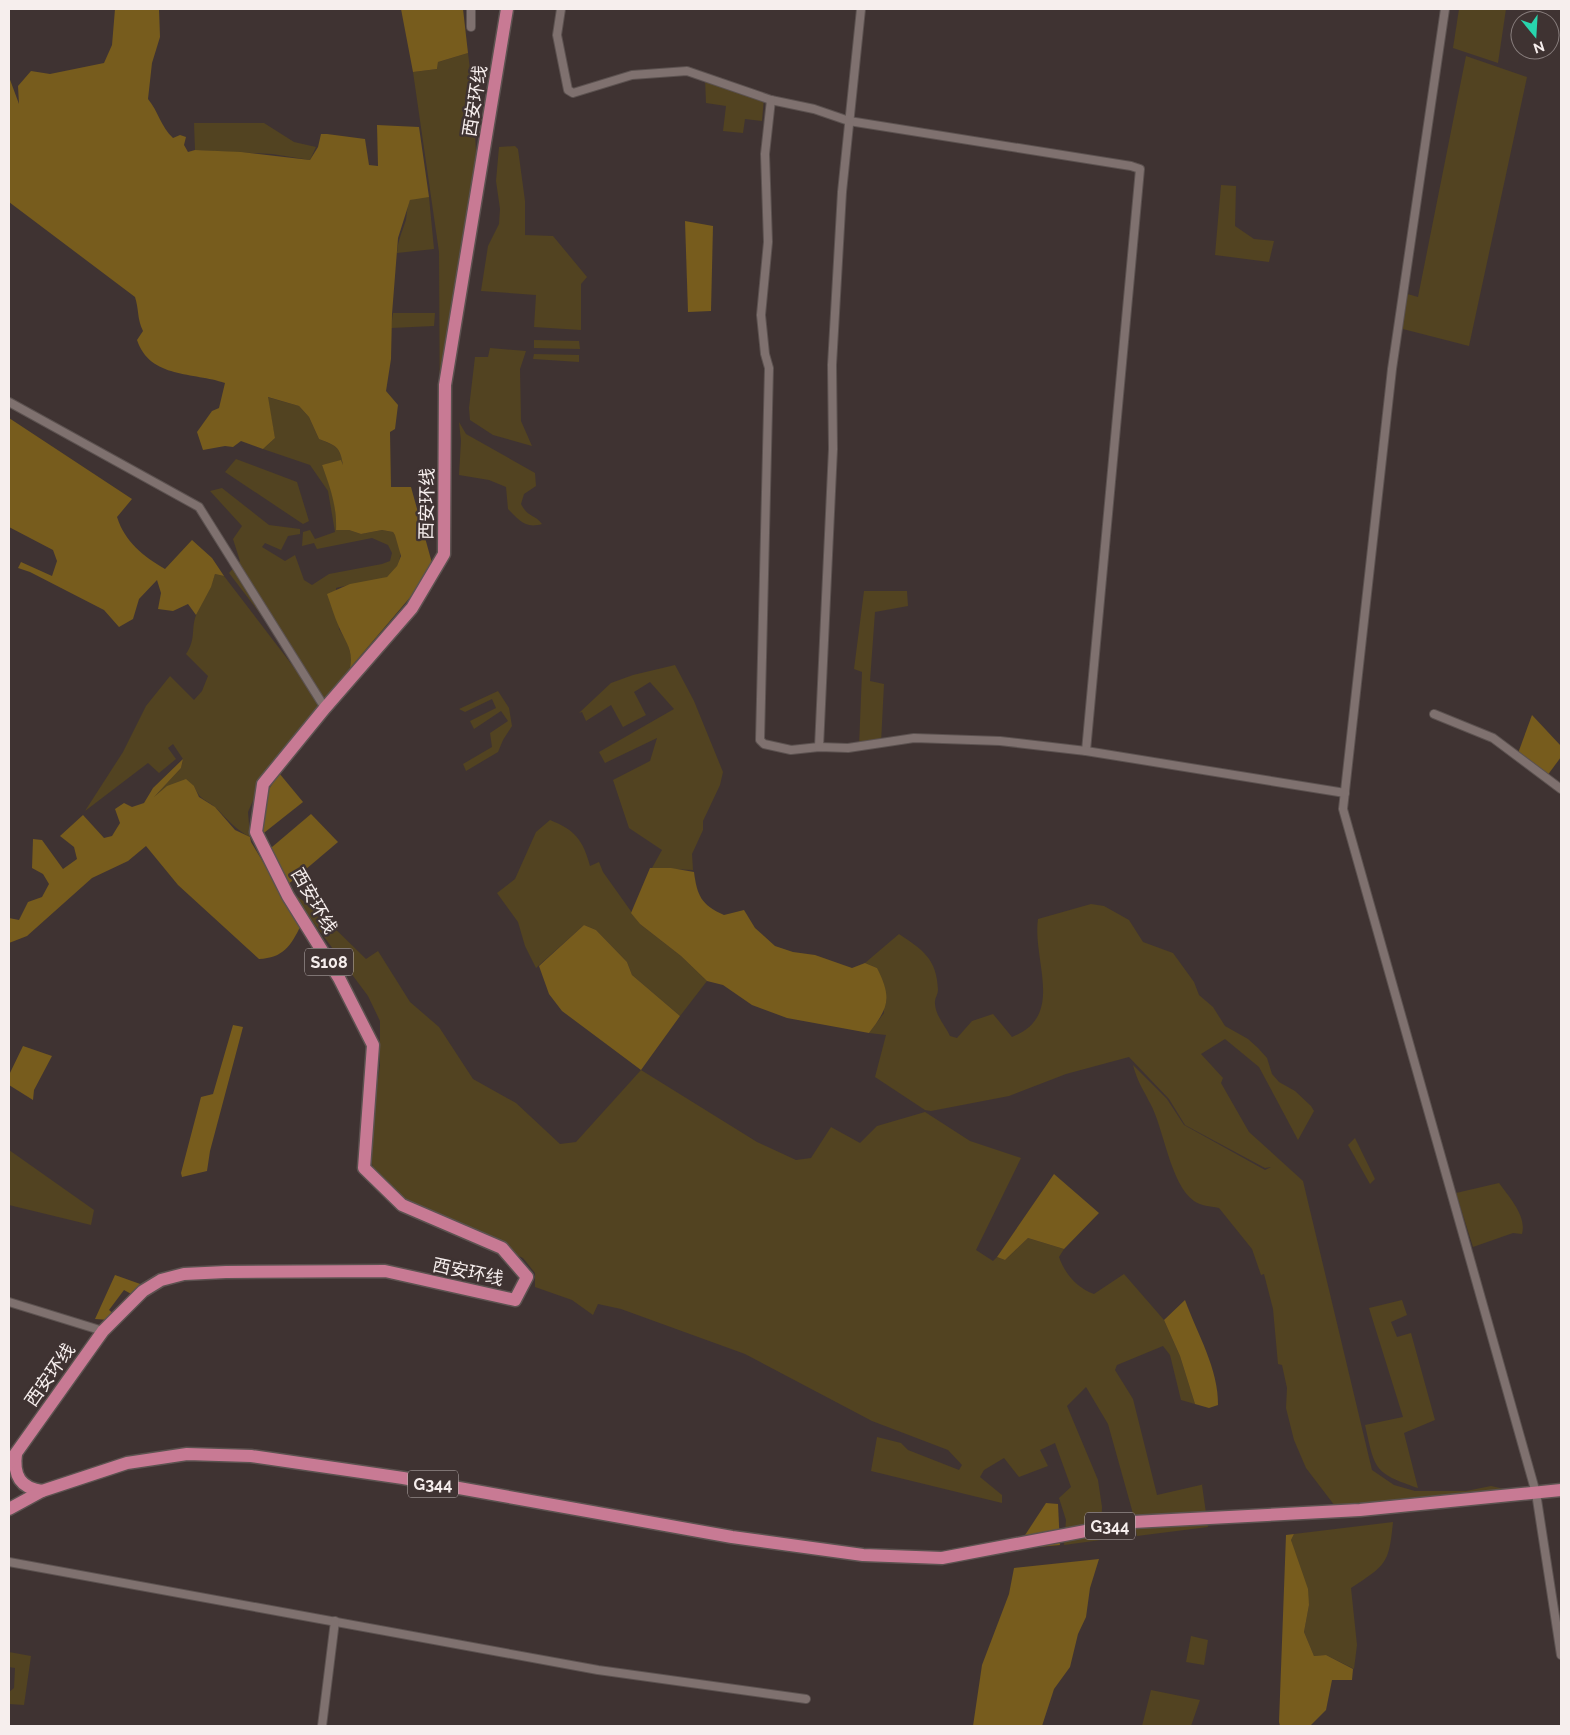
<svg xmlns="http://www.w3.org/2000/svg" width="1570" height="1735" viewBox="0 0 1570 1735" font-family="Raleway,'Noto Sans SC',sans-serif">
  <rect width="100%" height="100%" fill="#3f3332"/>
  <g fill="#524321">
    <polygon points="1459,9 1506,9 1498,63 1453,48"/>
    <polygon points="468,53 473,94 477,171 440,432 439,252 413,72 437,69 438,62"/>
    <polygon points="1466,56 1527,77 1469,346 1399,328 1404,293 1418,297"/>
    <polygon points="705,78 764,98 762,121 745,119 743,133 723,131 726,106 706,103"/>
    <polygon points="194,123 264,123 294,142 316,147 310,160 272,154 195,150"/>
    <polygon points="515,146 518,149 525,201 525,235 553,236 587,277 581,284 581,330 534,327 536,295 481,291 488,246 499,224 500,209 496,181 499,147"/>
    <polygon points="1221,185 1236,186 1235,226 1254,239 1274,241 1269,262 1215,255"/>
    <path d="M421,197H429L434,249L397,253C398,240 402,232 406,220C407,213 407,207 410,200Z"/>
    <polygon points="393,313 435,313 434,326 391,328"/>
    <polygon points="534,340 579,341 580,349 534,348"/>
    <polygon points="490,348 526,351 520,369 521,421 532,446 493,435 470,420 469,408 475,357 488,357"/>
    <polygon points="534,354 579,355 579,362 533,359"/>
    <path d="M267,397L299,406L309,417L319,439C335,446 339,445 343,463L341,461L322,465C331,487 337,506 336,529L349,530L361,534L382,530L393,532C405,545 402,568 387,577C376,584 350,584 336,588L339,629L347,642L352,659L350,670L326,700L229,573L240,561L233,539L242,526L210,491L222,488L269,525L300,529V534L288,536L281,550L265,543L262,547L285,561L295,555L304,580L312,585L329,574L382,564L390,561L392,553L388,545L372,538L317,549L314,543L302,546L303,532L310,530L315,539L335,532L328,491L310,465L263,449L275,438Z"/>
    <path d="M459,422L466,434L535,473L536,486L524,494L521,504C528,518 535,514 542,524C525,529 519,520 508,509L506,487L489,480L459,475L461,441Z"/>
    <polygon points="236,459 297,482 309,521 303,524 225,472"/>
    <path d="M215,574L224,576L322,704L264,775L248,812L250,837C235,829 228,820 216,808C205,798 201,802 194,786L153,798L181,768L183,759L173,744L168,748L176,759L159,773L148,763L85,811L123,752L146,706L170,676L194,700L202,691L208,676L186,654C197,637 190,628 197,613C203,599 211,588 215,574Z"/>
    <polygon points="864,591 907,591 908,606 875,612 870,681 884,684 881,743 859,747 862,672 854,669"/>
    <polygon points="675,665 694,701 723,772 720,785 703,821 703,830 692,854 693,870 652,868 662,850 629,828 613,780 650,761 657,738 605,763 599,752 674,709 650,682 634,692 646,715 623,727 611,705 586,721 582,712 579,713 611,683 633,675"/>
    <polygon points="498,691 509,708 512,726 503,740 498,752 466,771 463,764 492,747 490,733 508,721 501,711 474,729 470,721 496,708 492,699 465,712 459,709"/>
    <path d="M550,820C575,830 583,840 590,866L599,862L603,872L640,924L681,956L707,981L680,1016L632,975L627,962L596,930L584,925L536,968L525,946L518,922L497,893L515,879L536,832Z"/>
    <path d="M290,891L318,912L366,959L378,951L410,1002L439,1027L473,1079L516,1103L560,1144L576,1142L641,1070L757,1142L796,1160L811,1158L831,1127L860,1143L877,1126L925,1112L970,1141L1021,1158L976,1250L993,1261L997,1257L1005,1260L1028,1238L1064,1249L1059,1257C1065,1274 1077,1288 1094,1294L1124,1274L1164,1320L1180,1356L1195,1404L1181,1400L1170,1355L1163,1346L1117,1365L1115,1370L1133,1399L1157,1495L1205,1484L1202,1485L1208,1527L1137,1536L1132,1510L1108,1424L1086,1387L1067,1406L1098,1480L1102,1507L1101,1540L1064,1545L1066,1520L1059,1498L1071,1487L1055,1443L1040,1450L1048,1466L1019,1477L1004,1458L984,1470L980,1477L1002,1495V1503L871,1471L877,1437L901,1443L908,1450L959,1470L962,1465L948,1450L872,1421L745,1354L621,1309L598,1304L593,1315L572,1300L535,1287V1273L523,1258L444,1222L385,1187L374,1171L368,1150L380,1065V1021L368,996Z"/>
    <path d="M1091,904L1104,906L1129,920L1143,942L1173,953L1194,982L1199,995L1213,1007L1225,1026L1248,1039L1258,1048L1267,1058L1272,1074L1279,1082L1295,1091L1311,1106L1314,1111L1298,1140L1259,1067L1225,1039L1201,1054L1223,1078L1221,1083L1249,1132L1303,1181L1372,1470L1394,1485L1415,1491H1466L1491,1486L1509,1490L1338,1510L1306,1468L1294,1440L1286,1408L1287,1388L1282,1365L1278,1364L1273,1309L1264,1274L1261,1275L1252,1249L1219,1208C1209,1206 1202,1206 1194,1201C1170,1184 1164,1128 1150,1103C1142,1087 1138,1083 1133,1065L1167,1099L1184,1125L1265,1170L1271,1167L1265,1168L1185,1125L1169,1099L1129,1057L1066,1074L1009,1096L931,1111L925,1110L875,1077L886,1035L869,1033L884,1013L877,968L865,963L899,934C923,950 937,959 938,990C938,994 935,998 935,1001C934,1014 945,1025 950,1036L957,1038L972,1021L993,1014L1012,1037C1066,1016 1032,961 1038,919Z"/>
    <polygon points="1355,1138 1375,1179 1370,1184 1348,1145"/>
    <polygon points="9,1150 94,1210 91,1225 9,1205"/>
    <path d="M1499,1183C1509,1197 1527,1216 1522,1234L1513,1233L1473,1247L1456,1193Z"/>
    <path d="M1402,1300L1407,1315L1391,1322L1397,1337L1411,1333L1435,1420L1404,1433L1418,1488C1374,1473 1375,1470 1365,1425L1403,1417L1369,1308Z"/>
    <path d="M1393,1522C1389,1564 1386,1565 1351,1588L1357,1645L1354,1669L1326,1655L1314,1656L1304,1632L1309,1605L1291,1540L1294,1534Z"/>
    <polygon points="1191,1636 1208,1640 1204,1665 1186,1662"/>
    <polygon points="9,1652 31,1656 24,1705 9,1704 9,1692 14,1688 15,1668 9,1667"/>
    <polygon points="1151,1690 1200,1700 1191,1726 1142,1726"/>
  </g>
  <g fill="#775c1d">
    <path d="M115,9H159L160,37L152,63L148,99C158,111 161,127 173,138L180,135L186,137L184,145L188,152L195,150L241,152L310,160L318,147L321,134H327L365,139L369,165L378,166L377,125L419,127L429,197L410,200L398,238L392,314L391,359L386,391L398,405L395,429L390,432L391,487H411L432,563L418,588L350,668C354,651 345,641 339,627C334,616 331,605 327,594L350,584L387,577L397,566L401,556L395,535L393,532L382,530L361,534L349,530H336C337,506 330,487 322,465L341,460L343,465C340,446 336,446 319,439L309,417L299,406L268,397L275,438L263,449L241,441L233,447L225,446L203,450L197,432L212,411L219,408L225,383C194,372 150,379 137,340L143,331C137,319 139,309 135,297L9,202V77L19,104L18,86L31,71L50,74L104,63L112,45Z"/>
    <polygon points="401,9 463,9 468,53 438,62 437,69 413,72"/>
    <polygon points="685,221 713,226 711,311 688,312"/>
    <path d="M9,418L132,499L117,517C125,542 143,556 165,569L192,540L212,558L224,576L215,574L211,587L196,615L188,604L173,611L158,609L161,593L157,580L139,599L133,619L119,627L104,610L30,572L18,568L21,562L52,576L57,561L53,550L9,527Z"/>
    <polygon points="1532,715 1561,746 1561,757 1544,780 1517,756"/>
    <path d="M183,759L181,768L154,797L167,786L186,779L194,786L199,797L215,807L235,830L250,837L251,842L301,925C291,946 283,958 259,959L178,885L146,846L128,861L92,878L27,936L9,943V918L19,920L28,902L42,897L49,884L43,874L32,868L33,839L42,840L63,869L77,859L74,847L60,836L83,815L104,838L112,836L120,823L115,809L124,803L132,807L144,803L153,788Z"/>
    <polygon points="279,773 303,802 260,836 263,799"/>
    <polygon points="311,814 338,842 286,886 265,853"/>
    <path d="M650,868H671L694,872C697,895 701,905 724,915L744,910L755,928L775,946L793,952L815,955L852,968L865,963L877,968C892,998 889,1007 869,1033L787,1018L752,1005L723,985L707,981L681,956L640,924L631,913Z"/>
    <polygon points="584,925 596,930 627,962 632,975 680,1016 641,1070 562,1011 549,994 539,966"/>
    <polygon points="233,1025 243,1027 210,1151 207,1171 182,1177 181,1173 201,1097 213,1094"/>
    <polygon points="23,1046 52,1056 34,1090 33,1100 9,1085 9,1075"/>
    <polygon points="1054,1174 1099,1213 1064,1249 1028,1238 1005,1260 997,1257"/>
    <polygon points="115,1275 143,1285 133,1295 124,1290 109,1310 115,1315 110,1320 95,1319"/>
    <path d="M1185,1300C1197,1333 1219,1370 1218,1405L1209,1408L1195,1404L1180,1356L1164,1320Z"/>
    <polygon points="1046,1503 1058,1504 1060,1545 1016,1549"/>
    <polygon points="1294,1534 1291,1540 1308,1589 1309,1605 1304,1632 1314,1656 1326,1655 1353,1669 1352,1680 1332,1680 1326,1710 1310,1726 1280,1726 1279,1722 1286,1535"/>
    <polygon points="1099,1559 1090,1588 1086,1617 1078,1634 1070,1667 1054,1689 1042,1726 973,1726 982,1665 1009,1594 1014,1568"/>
  </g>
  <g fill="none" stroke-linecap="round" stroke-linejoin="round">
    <g stroke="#5c5250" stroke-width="10">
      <g id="street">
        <polyline points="471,9 471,27"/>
        <polyline points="561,9 557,35 568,90 573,93 632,75 687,71 771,100 814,109 849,121 1131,166 1140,169 1086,751"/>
        <polyline points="1445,9 1392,369 1343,809 1536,1493 1561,1655"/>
        <polyline points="771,100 765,154 768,242 761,315 765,354 769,368 760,740 764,744 791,750 819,747 848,748 914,738 1000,741 1086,751 1345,793"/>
        <polyline points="9,402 199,507 325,708"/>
        <polyline points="1434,714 1493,738 1561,789"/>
        <polyline points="819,747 833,449 832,365 842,192 861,9"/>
        <polyline points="9,1302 103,1331"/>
        <polyline points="9,1562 598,1670 806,1699"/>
        <polyline points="322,1726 335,1621"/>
      </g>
    </g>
    <g stroke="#5c5250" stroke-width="15">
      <g id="primary">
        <path d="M16,1454C13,1476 21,1488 42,1491"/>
        <polyline points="9,1463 103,1331 143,1291 161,1280 184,1274 226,1272 385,1271 515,1300 527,1277 502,1248 402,1205 364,1168 373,1045 339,978 288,896 256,832 263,784 325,708 412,608 444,554 445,385 507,9"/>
        <polyline points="9,1509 42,1491 127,1463 187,1454 251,1456 403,1478 732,1537 863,1555 942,1558 1133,1522 1360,1510 1561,1490"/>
      </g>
    </g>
    <use href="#street" stroke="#7f716f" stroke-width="8"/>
    <use href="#primary" stroke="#c87a94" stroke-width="12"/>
  </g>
  <g text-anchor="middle" stroke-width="5" stroke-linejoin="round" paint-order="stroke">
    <g fill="#3f3332" stroke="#bfb6b5" stroke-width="1">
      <rect x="305" y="948.5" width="48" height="27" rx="4"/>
      <rect x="408" y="1470.5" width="50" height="27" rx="4"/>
      <rect x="1085" y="1512.5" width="50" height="27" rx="4"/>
    </g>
    <g font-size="16" font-weight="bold" fill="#f6eeed">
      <text x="329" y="968">S108</text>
      <text x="433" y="1490">G344</text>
      <text x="1110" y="1532">G344</text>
    </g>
    <g font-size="18" fill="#f6eeed" stroke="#3f3332">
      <text transform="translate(475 101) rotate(-81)" y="6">西安环线</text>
      <text transform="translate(427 504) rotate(-89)" y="6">西安环线</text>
      <text transform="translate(314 901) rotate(60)" y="6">西安环线</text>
      <text transform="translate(468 1272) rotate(12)" y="6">西安环线</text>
      <text transform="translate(50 1375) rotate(-55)" y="6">西安环线</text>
    </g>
  </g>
  <rect width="1570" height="1735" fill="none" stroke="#f6eeed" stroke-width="20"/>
  <g transform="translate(1535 35) rotate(162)"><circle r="24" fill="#3f3332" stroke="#887e7d"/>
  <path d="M0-4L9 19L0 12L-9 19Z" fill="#28d5ad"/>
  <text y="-8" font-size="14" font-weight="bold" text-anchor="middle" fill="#f6eeed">N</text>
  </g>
</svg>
